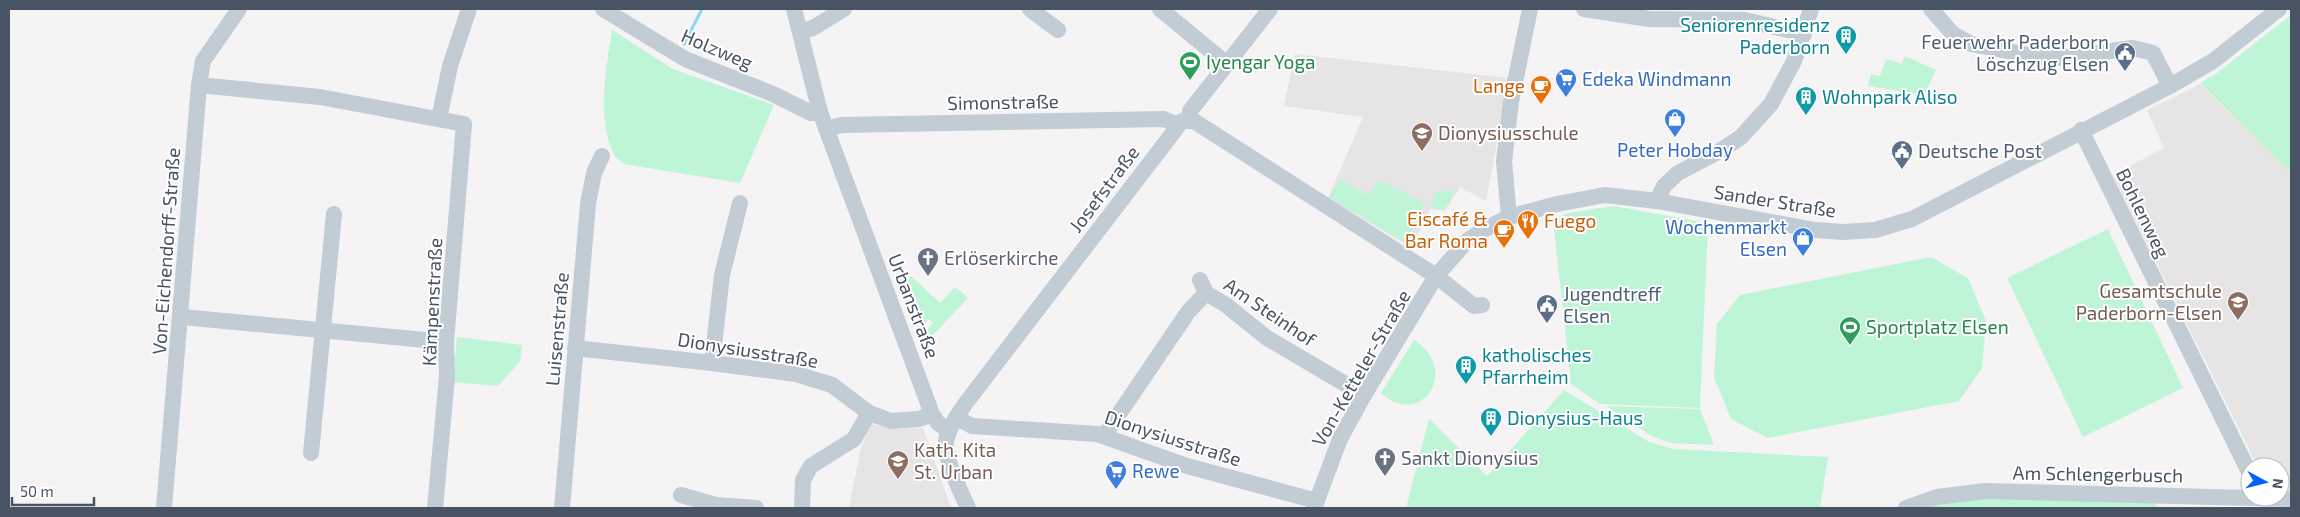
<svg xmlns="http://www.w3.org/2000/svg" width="2300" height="517" viewBox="0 0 2300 517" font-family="'Exo 2',sans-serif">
  <rect width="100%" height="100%" fill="#f5f3f3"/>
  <g fill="#e6e4e5">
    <polygon points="1295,54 1509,78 1486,201 1460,187 1445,211 1430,209 1412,248 1328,198 1363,117 1284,106"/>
    <polygon points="2200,84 2291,173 2291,493 2280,493 2280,467 2258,467 2113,175 2164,148 2147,110"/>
    <polygon points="870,424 894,429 923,428 951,508 849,508 860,452"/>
  </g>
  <g fill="#bef5d7">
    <polygon points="2291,15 2291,173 2200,83 2217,73"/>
    <path d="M612,30L673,69L774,105L740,183L624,164C621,161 615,158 613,153C597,115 606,69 612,30Z"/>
    <polygon points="1905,56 1936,70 1924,95 1868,86 1871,74 1880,76 1886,59 1902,64"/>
    <polygon points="1341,179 1366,195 1380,180 1424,203 1407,244 1329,197"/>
    <polygon points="1450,190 1454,192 1444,210 1430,208 1436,193"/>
    <polygon points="1613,206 1708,223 1700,408 1600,404 1571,384 1553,219 1568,213"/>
    <polygon points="2108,229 2183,388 2083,437 2007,278"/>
    <polygon points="1931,257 1968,278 1986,321 1982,368 1959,401 1768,438 1731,419 1714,377 1717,324 1740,295"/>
    <polygon points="911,276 940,303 955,287 968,298 930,338 925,331 933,323 929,319 924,324 919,318 922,316 912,303 916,297 903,285"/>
    <polygon points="457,337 522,345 520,361 498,386 453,382"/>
    <path d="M1414,340C1461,370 1421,430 1381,393Z"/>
    <polygon points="1564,390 1649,442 1674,449 1828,457 1820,508 1406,508 1429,419 1487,476"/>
    <polygon points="1606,406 1700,409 1714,445 1670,443 1650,435"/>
    <polygon points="1989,497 2157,502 2156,508 1924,508 1941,502"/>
  </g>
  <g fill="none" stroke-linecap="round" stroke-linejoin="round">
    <polyline stroke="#87d8f7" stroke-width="3" points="684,44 702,9"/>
    <g stroke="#c2ccd5" stroke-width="16">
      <polyline points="603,9 685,59 773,94 811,113 820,112"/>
      <polyline points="794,9 820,112 932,414 938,423 949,431"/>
      <polyline points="1030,9 1058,30"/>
      <polyline points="1160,9 1227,64"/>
      <polyline points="1584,9 1649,19 1745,20 1804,34"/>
      <polyline points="1931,9 1953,34 1971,44 2049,59 2133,48 2153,53 2170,86"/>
      <polyline points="800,32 813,28 844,9"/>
      <polyline points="199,85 320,97 464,124 446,342 447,376 435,508"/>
      <polyline points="439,119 450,66 469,9"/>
      <polyline points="1189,120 1190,111 1270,9"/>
      <polyline points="827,129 841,125 1164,119 1178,125"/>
      <polyline points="2081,130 2250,474"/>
      <polyline points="1657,201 1664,186 1678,173 1720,151 1741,137 1771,104 1794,61 1811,9"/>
      <polyline points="1509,217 1504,161 1511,102 1530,9"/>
      <polyline points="1200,280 1206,293 1226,305 1267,338 1364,395"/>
      <polyline points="182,317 446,342"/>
      <polyline points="575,348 712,363 796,374 832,385 869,413 891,421 919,419 932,414"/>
      <polyline points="712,363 722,275 740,203"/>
      <polyline points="957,418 972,426 1097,434 1187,466 1317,501"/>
      <polyline points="1104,436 1188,312 1206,293"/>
      <polyline points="311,453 334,214"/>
      <polyline points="681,495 716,505 756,508"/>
      <polyline points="164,508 199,85 203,61 239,9"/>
      <polyline points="562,508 588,204 594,173 602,156"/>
      <polyline points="802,508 803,480 811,466 854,439 869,413"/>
      <path d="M968,508C961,492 944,459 946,442C948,428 958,415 965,404L1182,121H1194L1436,276L1474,306L1482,305"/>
      <polyline points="1314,508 1340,439 1364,395 1436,276 1467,241 1485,229 1509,217 1557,204 1605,195 1657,201 1815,230 1843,232 1875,230 1912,219 2170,86 2213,61 2279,9"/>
      <polyline points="1906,508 1937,497 1985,491 2291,499"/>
    </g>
  </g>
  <defs>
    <g id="building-pin" transform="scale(1.125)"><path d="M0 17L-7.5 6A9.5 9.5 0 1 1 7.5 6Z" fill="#0f9aa8" stroke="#fff"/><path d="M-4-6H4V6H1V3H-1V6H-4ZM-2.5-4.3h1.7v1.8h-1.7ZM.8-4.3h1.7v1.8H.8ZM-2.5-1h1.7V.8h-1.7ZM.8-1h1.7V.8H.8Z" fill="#fff"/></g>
    <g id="civic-pin" transform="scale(1.125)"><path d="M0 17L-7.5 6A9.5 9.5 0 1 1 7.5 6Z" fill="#5c6f8a" stroke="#fff"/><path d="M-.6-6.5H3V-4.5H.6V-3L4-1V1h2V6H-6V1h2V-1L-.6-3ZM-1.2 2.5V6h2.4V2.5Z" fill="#fff"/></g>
    <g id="stadium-pin" transform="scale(1.125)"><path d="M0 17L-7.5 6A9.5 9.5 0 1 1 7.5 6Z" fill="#2e9e5b" stroke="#fff"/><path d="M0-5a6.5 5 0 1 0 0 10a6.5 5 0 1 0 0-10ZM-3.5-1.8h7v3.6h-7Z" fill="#fff"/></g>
    <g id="supermarket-pin" transform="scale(1.125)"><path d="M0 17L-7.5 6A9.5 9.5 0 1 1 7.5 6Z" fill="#3f7fe0" stroke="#fff"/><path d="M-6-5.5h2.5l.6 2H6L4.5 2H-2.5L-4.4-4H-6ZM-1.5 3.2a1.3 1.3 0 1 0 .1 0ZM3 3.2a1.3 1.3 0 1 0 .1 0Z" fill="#fff"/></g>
    <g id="cafe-pin" transform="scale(1.125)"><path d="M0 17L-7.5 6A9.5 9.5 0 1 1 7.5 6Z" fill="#e8710a" stroke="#fff"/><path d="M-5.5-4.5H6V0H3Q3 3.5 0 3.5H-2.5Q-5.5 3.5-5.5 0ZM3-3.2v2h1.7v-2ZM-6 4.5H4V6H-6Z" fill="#fff"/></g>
    <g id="shop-pin" transform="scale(1.125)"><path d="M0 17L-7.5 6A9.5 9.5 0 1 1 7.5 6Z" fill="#3f7fe0" stroke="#fff"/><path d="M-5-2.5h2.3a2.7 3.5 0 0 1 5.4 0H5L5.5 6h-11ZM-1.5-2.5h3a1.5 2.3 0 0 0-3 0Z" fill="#fff"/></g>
    <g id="school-pin" transform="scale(1.125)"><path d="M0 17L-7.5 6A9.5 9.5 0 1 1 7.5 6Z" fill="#8d6e63" stroke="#fff"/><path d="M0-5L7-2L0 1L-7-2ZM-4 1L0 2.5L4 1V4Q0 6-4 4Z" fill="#fff"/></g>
    <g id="restaurant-pin" transform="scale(1.125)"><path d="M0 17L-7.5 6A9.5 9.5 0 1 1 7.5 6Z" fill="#e8710a" stroke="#fff"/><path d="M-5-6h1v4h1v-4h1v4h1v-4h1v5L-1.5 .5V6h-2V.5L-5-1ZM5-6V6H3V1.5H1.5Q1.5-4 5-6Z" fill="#fff"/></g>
    <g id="church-pin" transform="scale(1.125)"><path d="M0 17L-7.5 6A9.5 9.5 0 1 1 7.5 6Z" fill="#6b7280" stroke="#fff"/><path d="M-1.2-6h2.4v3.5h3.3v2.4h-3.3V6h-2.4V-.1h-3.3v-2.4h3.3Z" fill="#fff"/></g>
  </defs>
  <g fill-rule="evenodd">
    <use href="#building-pin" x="1846" y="36"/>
    <use href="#civic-pin" x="2125" y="53"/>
    <use href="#stadium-pin" x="1190" y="62"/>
    <use href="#supermarket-pin" x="1566" y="79"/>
    <use href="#cafe-pin" x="1541" y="86"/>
    <use href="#building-pin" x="1806" y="97"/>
    <use href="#shop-pin" x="1675" y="119"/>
    <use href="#school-pin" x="1422" y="133"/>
    <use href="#civic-pin" x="1902" y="151"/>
    <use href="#restaurant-pin" x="1528" y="221"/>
    <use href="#cafe-pin" x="1504" y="230"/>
    <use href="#shop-pin" x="1803" y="238"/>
    <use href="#church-pin" x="928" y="258"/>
    <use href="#school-pin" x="2238" y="302"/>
    <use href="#civic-pin" x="1547" y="305"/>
    <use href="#stadium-pin" x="1850" y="327"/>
    <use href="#building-pin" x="1466" y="366"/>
    <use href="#building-pin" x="1491" y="418"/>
    <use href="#church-pin" x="1385" y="458"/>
    <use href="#school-pin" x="898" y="461"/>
    <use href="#supermarket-pin" x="1116" y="471"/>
  </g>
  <g text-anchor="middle" stroke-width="4" stroke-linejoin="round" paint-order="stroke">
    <g font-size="19" fill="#0d838f" stroke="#fff" text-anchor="start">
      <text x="1830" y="32" text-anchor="end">Seniorenresidenz<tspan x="1830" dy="22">Paderborn</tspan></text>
      <text x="1822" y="104">Wohnpark Aliso</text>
      <text x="1482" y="362">katholisches<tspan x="1482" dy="22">Pfarrheim</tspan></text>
      <text x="1507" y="425">Dionysius-Haus</text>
    </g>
    <g font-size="19" fill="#4e5e75" stroke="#fff" text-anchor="start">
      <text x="2109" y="49" text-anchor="end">Feuerwehr Paderborn<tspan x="2109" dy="22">Löschzug Elsen</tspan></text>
      <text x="1918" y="158">Deutsche Post</text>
      <text x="1563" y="301">Jugendtreff<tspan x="1563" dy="22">Elsen</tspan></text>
    </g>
    <g font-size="19" fill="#485463" stroke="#fff">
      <text transform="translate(717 49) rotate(23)" y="7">Holzweg</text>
      <text transform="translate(1003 102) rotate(-1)" y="7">Simonstraße</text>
      <text transform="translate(1104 189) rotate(-53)" y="7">Josefstraße</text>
      <text transform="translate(1775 201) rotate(9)" y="7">Sander Straße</text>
      <text transform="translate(2143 213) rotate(64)" y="7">Bohlenweg</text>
      <text transform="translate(166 251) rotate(-86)" y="7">Von-Eichendorff-Straße</text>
      <text transform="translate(432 302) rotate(-87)" y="7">Kämpenstraße</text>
      <text transform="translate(914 306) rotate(69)" y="7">Urbanstraße</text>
      <text transform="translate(1270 312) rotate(34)" y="7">Am Steinhof</text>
      <text transform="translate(557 329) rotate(-85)" y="7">Luisenstraße</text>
      <text transform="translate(748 350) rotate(9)" y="7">Dionysiusstraße</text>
      <text transform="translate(1361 368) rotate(-60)" y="7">Von-Ketteler-Straße</text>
      <text transform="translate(1173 438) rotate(18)" y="7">Dionysiusstraße</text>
      <text transform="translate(2098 474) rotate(1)" y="7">Am Schlengerbusch</text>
    </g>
    <g font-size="19" fill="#27864d" stroke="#fff" text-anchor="start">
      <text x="1206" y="69">Iyengar Yoga</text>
      <text x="1866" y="334">Sportplatz Elsen</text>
    </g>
    <g font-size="19" fill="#366cbe" stroke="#fff" text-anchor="start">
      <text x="1582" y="86">Edeka Windmann</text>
      <text x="1675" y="157" text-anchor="middle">Peter Hobday</text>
      <text x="1787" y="234" text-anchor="end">Wochenmarkt<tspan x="1787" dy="22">Elsen</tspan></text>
      <text x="1132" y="478">Rewe</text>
    </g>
    <g font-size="19" fill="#c56008" stroke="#fff" text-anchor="end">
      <text x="1525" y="93">Lange</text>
      <text x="1488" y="226">Eiscafé &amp;<tspan x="1488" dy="22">Bar Roma</tspan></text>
      <text x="1544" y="228" text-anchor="start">Fuego</text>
    </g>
    <g font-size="19" fill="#785e54" stroke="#fff" text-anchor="start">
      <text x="1438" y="140">Dionysiusschule</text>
      <text x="2222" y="298" text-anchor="end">Gesamtschule<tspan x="2222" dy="22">Paderborn-Elsen</tspan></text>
      <text x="914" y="457">Kath. Kita<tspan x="914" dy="22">St. Urban</tspan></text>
    </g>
    <g font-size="19" fill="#5b616d" stroke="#fff" text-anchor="start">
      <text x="944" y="265">Erlöserkirche</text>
      <text x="1401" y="465">Sankt Dionysius</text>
    </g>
  </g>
  <rect width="2300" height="517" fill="none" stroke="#485463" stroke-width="20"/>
  <g transform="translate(2265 482) rotate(97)"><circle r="24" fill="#ffffff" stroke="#b6bbc1"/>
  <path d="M0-4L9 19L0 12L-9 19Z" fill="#0661fb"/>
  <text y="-8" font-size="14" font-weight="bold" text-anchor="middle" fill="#485463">N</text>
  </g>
  <path d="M12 497v8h82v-8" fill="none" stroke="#485463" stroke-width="2.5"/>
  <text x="20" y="497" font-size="15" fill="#485463" stroke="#ffffff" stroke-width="4" paint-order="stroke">50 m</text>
</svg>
